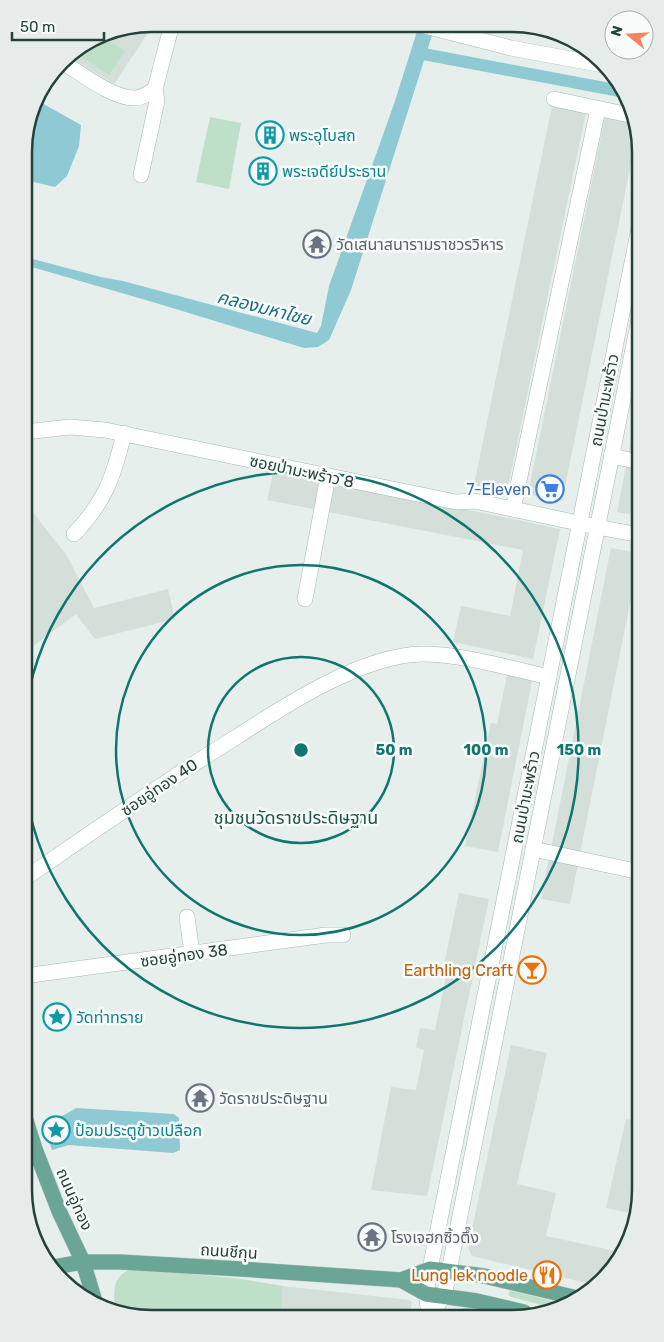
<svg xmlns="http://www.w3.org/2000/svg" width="664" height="1342" viewBox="0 0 664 1342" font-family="Rubik,'Noto Sans Thai',sans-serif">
  <rect width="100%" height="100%" fill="#e6efeb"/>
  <g fill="#d4dfda">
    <polygon points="154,24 114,84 68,56 103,33"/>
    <polygon points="553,101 587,108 507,492 474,485"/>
    <polygon points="606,112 635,118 637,134 562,501 528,494"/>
    <polygon points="640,395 640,516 617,512"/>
    <polygon points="274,469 560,529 533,659 453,642 461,606 510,616 523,550 267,500"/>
    <polygon points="24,501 67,556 94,608 168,589 175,619 95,639 76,614 24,653"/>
    <polygon points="611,548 640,553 640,594 632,593 570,904 541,899"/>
    <polygon points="508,671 533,676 498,852 465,846 491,723 497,724"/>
    <polygon points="459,893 489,899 427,1196 371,1190 391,1087 416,1090 424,1050 416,1047 420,1028 435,1030 446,976 442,974"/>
    <polygon points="511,1045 547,1053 517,1184 556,1193 546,1236 620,1252 614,1268 591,1284 472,1256 468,1248"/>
    <polygon points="626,1119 640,1122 640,1198 634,1214 606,1208"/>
    <polygon points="283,1286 410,1300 412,1303 410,1313 281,1315"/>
  </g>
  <g fill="#bfe0c8">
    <polygon points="100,35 125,51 109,75 74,52"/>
    <polygon points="210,117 241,123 229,189 196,182"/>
    <path d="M134,1268L241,1279L283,1286L281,1315L135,1317L115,1308C113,1288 113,1275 134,1268Z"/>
    <polygon points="510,1291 512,1291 564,1304 557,1309 511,1297 508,1294"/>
    <polygon points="469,1307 491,1312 452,1313 455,1310"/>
  </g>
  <g fill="#8ec9d4">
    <polygon points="419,25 435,26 351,290 329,340 318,347 304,348 156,303 25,265 25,257 101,277 123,281 317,333 321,326 329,286 394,104"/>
    <polygon points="40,102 81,125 79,146 67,176 55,187 25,180 25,136 34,104"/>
    <polygon points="76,1108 174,1114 179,1118 180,1150 173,1153 69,1145 52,1150 43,1122 64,1115"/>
  </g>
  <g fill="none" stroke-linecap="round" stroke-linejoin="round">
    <polyline stroke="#8ec9d4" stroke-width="12" points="418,53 620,91"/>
    <g stroke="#a8b8b2" stroke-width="16">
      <g id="minor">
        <polyline points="421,25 511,48 603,65"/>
        <path d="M62,62C81,73 112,98 134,98C142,98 148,94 155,89"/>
        <polyline points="554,99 634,116"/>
        <polyline points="141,175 157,101 155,89 172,24"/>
        <polyline points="25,432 70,427 105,430 456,502 475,501 597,527 640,535"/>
        <polyline points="611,456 640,462"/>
        <polyline points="513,509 598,109"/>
        <path d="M74,534C105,502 114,476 124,433"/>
        <polyline points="305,599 328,476"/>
        <polyline points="533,849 640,872"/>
        <path d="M24,879C95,830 165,781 238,736C287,704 363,655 422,654C462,654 509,668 549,677"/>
        <polyline points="187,917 192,953"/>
        <polyline points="24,976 326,935 343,935"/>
        <polyline points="437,1306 444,1296 640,314"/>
        <polyline points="429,1313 426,1294 430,1269 640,223"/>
      </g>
    </g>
    <g stroke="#c2cac8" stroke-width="16">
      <g id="major">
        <polyline points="24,1114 35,1149 59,1211 83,1262 94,1298"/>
        <polyline points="54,1267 83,1262 120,1262 241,1269 401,1280 430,1269 484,1276 573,1297"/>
        <polyline points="401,1280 426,1294 477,1301 524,1312"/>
      </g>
    </g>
    <use href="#minor" stroke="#fff" stroke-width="15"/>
    <use href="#major" stroke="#6aa596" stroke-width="15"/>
  </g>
  <g fill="none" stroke="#0f766e" stroke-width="2.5">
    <circle cx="301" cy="750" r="93"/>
    <circle cx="301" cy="750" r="185"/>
    <path d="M24 723A278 278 0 1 1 24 777"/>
  </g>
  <defs>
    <g id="building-ring" transform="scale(1.4375)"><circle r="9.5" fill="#f7fbf9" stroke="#0f9aa8" stroke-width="1.5"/><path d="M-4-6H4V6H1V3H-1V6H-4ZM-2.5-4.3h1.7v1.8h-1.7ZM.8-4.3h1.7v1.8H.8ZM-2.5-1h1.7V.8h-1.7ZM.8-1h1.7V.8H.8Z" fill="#0f9aa8"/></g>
    <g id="temple-ring" transform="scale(1.4375)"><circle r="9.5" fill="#f7fbf9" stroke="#6b7280" stroke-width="1.5"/><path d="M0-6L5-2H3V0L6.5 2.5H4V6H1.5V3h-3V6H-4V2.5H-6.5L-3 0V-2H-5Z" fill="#6b7280"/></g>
    <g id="supermarket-ring" transform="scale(1.4375)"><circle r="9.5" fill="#f7fbf9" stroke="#3f7fe0" stroke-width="1.5"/><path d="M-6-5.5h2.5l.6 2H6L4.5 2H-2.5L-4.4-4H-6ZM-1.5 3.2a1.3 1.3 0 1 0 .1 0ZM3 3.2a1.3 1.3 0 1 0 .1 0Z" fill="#3f7fe0"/></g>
    <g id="bar-ring" transform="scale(1.4375)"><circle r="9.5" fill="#f7fbf9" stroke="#e8710a" stroke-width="1.5"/><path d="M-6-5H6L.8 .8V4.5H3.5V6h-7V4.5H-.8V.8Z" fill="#e8710a"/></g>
    <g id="sight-ring" transform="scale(1.4375)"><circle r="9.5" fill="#f7fbf9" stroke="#0f9aa8" stroke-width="1.5"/><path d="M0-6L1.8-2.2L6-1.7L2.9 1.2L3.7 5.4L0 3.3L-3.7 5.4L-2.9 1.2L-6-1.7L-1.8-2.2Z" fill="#0f9aa8"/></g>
    <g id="restaurant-ring" transform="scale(1.4375)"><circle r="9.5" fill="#f7fbf9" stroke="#e8710a" stroke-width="1.5"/><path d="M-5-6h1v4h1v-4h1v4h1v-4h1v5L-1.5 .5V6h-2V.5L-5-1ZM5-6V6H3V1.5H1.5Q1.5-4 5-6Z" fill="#e8710a"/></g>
  </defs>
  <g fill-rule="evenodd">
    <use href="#building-ring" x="270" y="135"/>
    <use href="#building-ring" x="263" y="171"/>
    <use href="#temple-ring" x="317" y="244"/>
    <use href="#supermarket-ring" x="550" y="489"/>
    <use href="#bar-ring" x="532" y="970"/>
    <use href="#sight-ring" x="57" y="1017"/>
    <use href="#temple-ring" x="200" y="1098"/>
    <use href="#sight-ring" x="56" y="1130"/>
    <use href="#temple-ring" x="372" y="1237"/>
    <use href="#restaurant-ring" x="547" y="1275"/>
  </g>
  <g text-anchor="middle" stroke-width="5" stroke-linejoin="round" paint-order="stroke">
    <g font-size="16" fill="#0d838f" stroke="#f7fbf9" text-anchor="start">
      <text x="289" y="141">พระอุโบสถ</text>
      <text x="282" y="177">พระเจดีย์ประธาน</text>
      <text x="76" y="1023">วัดท่าทราย</text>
      <text x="75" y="1136">ป้อมประตูข้าวเปลือก</text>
    </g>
    <g font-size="16" fill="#5b616d" stroke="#f7fbf9" text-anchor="start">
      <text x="336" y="250">วัดเสนาสนารามราชวรวิหาร</text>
      <text x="219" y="1104">วัดราชประดิษฐาน</text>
      <text x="391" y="1243">โรงเจฮกซิ้วตึ๊ง</text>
    </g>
    <g font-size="16" fill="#24423a" stroke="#f7fbf9">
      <text transform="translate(604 400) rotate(-79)" y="6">ถนนป่ามะพร้าว</text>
      <text transform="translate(302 471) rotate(12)" y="6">ซอยป่ามะพร้าว 8</text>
      <text transform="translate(159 787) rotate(-34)" y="6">ซอยอู่ทอง 40</text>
      <text transform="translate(525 797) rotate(-79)" y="6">ถนนป่ามะพร้าว</text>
      <text transform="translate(184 955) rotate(-8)" y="6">ซอยอู่ทอง 38</text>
      <text transform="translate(75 1199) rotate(66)" y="6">ถนนอู่ทอง</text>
      <text transform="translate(229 1251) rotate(4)" y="6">ถนนชีกุน</text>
    </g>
    <g font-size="16" fill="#366cbe" stroke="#f7fbf9" text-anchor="end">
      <text x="531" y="495">7-Eleven</text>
    </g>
    <g font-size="16" fill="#c56008" stroke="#f7fbf9" text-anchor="end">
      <text x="513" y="976">Earthling Craft</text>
      <text x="528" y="1281">Lung lek noodle</text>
    </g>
    <g font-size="18" font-style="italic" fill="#1c6f80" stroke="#f7fbf9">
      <text transform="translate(264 308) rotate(14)" y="6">คลองมหาไชย</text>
    </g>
    <g font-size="18" fill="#1f5548" stroke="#f7fbf9">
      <text x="296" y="824">ชุมชนวัดราชประดิษฐาน</text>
    </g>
  </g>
  <path d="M0 0H664V1342H0ZM152 32H512A120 120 0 0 1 632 152V1190A120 120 0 0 1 512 1310H152A120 120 0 0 1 32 1190V152A120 120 0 0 1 152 32Z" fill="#e6ecea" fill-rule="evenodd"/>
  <path fill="none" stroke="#24423a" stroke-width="2.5" d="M152 32H512A120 120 0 0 1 632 152V1190A120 120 0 0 1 512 1310H152A120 120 0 0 1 32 1190V152A120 120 0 0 1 152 32Z"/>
  <circle cx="301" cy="750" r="8" fill="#0f766e" stroke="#f7fbf9" stroke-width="2.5"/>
  <g font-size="15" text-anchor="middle" font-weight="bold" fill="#0f766e" stroke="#f7fbf9" stroke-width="5" stroke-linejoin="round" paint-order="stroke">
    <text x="394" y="755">50 m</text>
    <text x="486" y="755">100 m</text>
    <text x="579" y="755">150 m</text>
  </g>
  <g transform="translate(629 35) rotate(288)"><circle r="24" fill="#f7fbf9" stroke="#a3b1ad"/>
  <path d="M0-4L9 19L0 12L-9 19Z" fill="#f4845f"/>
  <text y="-8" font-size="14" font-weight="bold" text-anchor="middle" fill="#24423a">N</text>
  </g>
  <path d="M12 32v8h92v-8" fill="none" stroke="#24423a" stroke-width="2.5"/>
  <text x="20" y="32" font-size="15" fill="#24423a" stroke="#f7fbf9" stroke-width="4" paint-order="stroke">50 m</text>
</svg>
